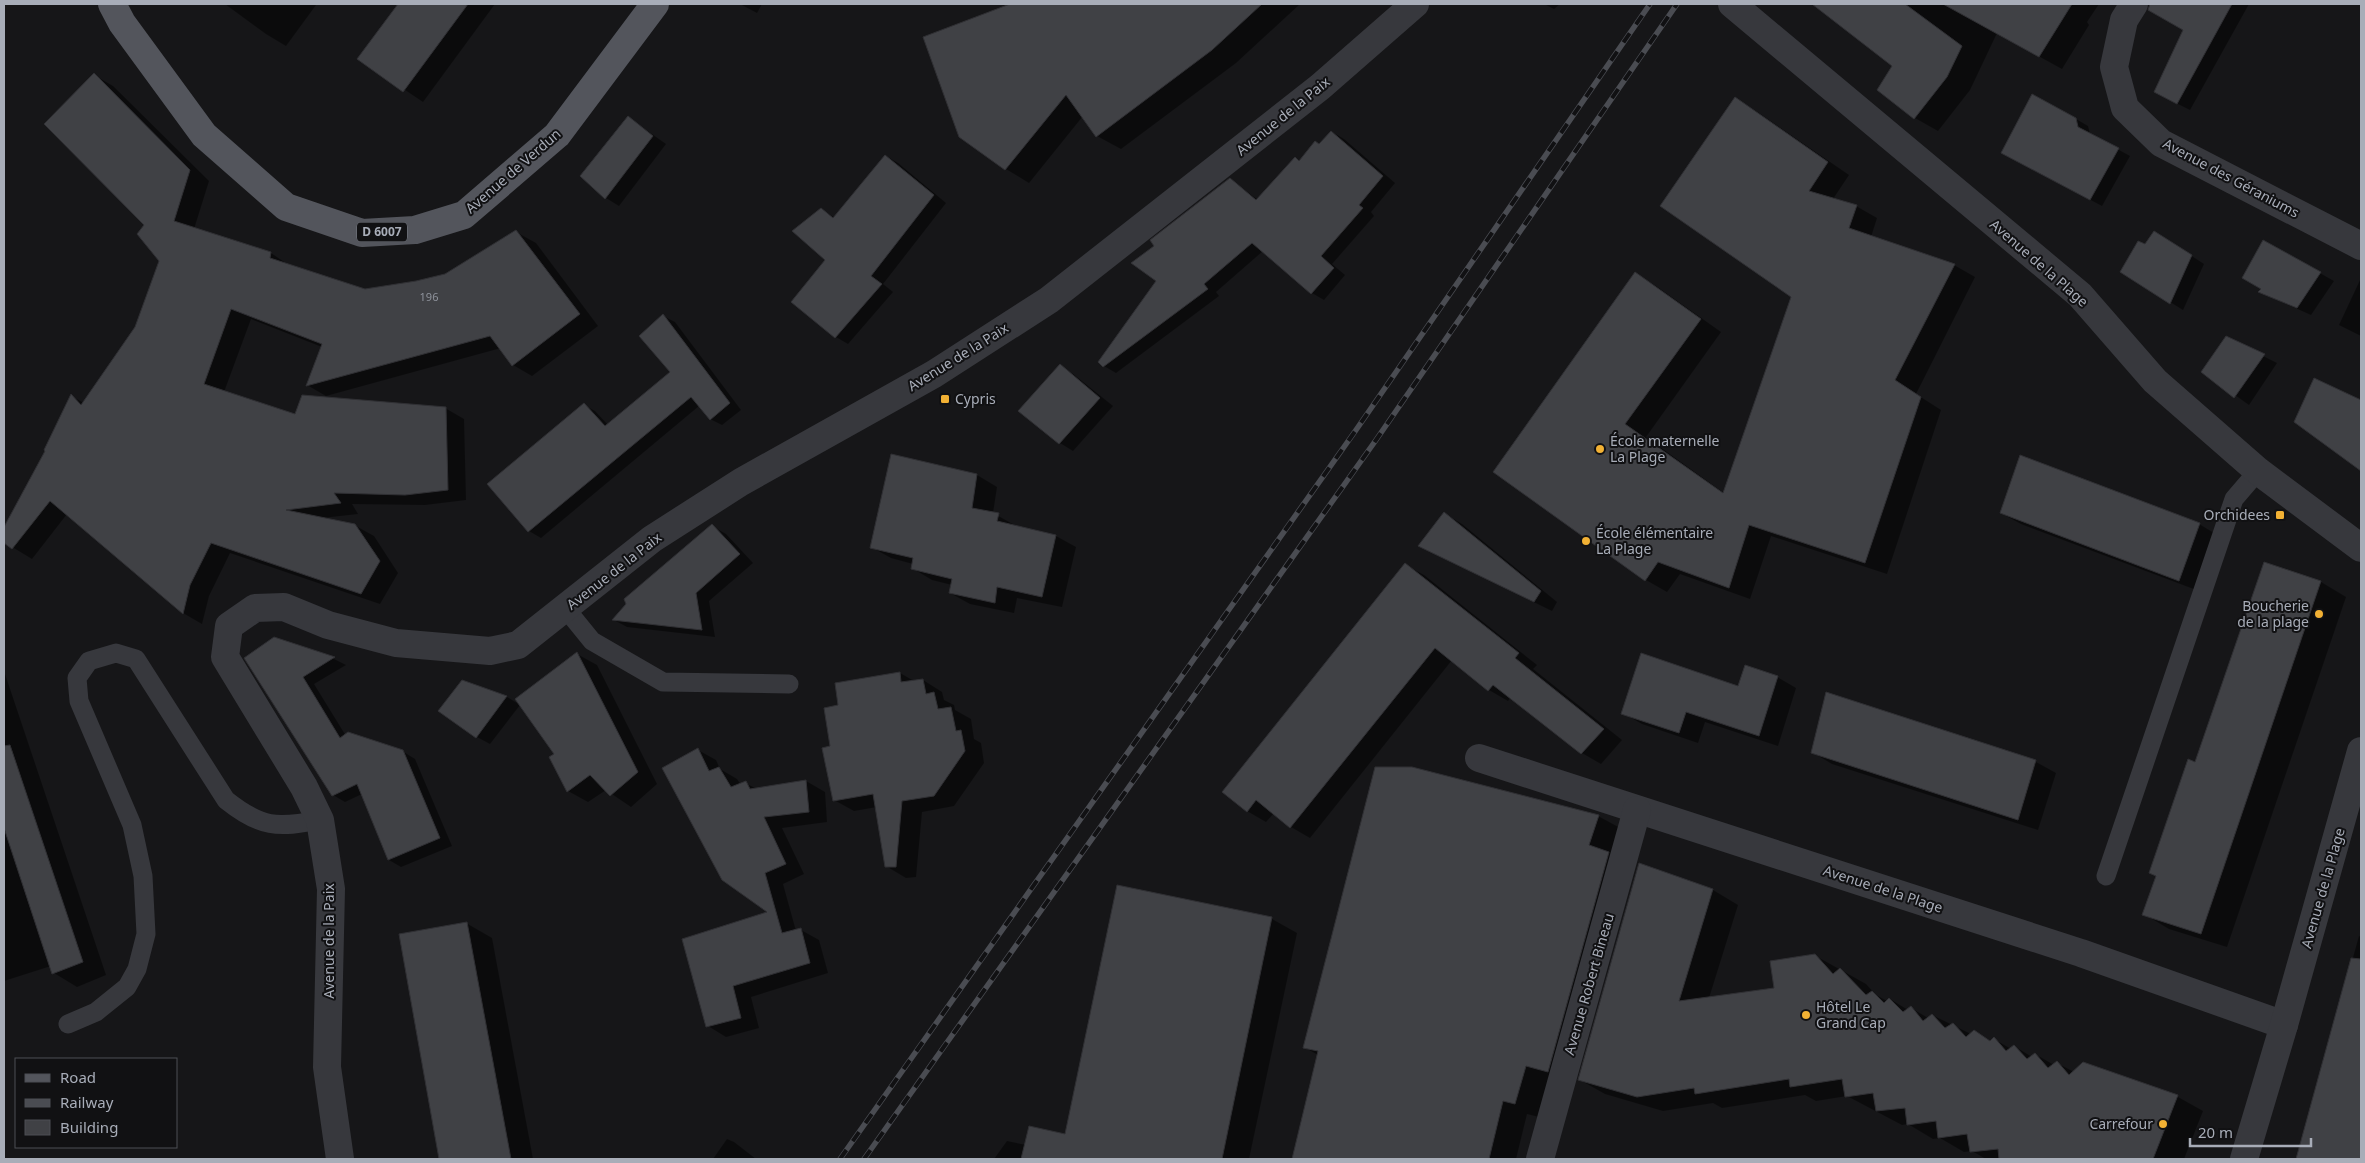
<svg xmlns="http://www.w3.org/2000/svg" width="2365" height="1163" viewBox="0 0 2365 1163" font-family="'Noto Sans',sans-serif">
  <rect width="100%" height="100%" fill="#161618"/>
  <g fill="#0007">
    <polygon points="225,4 314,4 316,5 286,46 266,34"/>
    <polygon points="400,4 495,4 423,102 359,59"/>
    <polygon points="740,4 762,4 757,13"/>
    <polygon points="1011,4 1300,4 1236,63 1121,149 1097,136 1083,116 1029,183 1006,169 1009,6"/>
    <polygon points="1544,4 1560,4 1554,9"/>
    <polygon points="1819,4 2099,4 2087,22 2089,25 2062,69 1997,33 1970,90 1938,131 1915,118 1878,90 1893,66 1821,9"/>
    <polygon points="2162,4 2249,4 2190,110 2168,99 2185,29 2157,13"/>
    <polygon points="94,75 113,86 209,181 194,229 271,253 290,266 365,291 416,283 445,275 516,232 536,243 598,326 532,376 513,365 501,348 326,396 307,385 322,347 251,319 224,392 295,415 445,408 464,419 466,500 425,505 352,504 358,514 322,518 354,525 374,536 398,573 380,604 230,553 209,596 202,624 183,613 67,514 32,559 4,542 4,530 47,450 71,396 84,403 136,327 160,261"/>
    <polygon points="1735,98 1756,111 1849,175 1833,199 1856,206 1877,218 1871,237 1954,265 1975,277 1916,394 1941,410 1887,574 1771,536 1750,599 1680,574 1667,592 1646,580 1495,472 1635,274 1656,286 1721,332 1646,437 1724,493 1792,297"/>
    <polygon points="629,118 666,144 619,206 606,198"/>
    <polygon points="2076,119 2088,126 2090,134 2130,156 2102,206 2014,159"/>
    <polygon points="1332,132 1344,139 1395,183 1371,212 1374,216 1332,264 1345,275 1324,300 1312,293 1263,251 1216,292 1219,296 1116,373 1104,366 1158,281 1156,246 1230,179 1258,200 1320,145"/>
    <polygon points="886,156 898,163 946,203 883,284 893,292 848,344 836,337 821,209 835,218"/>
    <polygon points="2167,240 2204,264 2183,310 2122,272 2146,246"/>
    <polygon points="2264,242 2334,281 2311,315 2260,292 2262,288"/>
    <polygon points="2361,278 2361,336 2339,325"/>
    <polygon points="663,316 675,322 741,410 722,425 710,419 699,406 541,538 529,531 489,484 584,405 595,411 608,425 671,372"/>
    <polygon points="2227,338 2277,363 2249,405 2203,372"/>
    <polygon points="1060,366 1073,374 1113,406 1073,451 1060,443 1020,411"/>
    <polygon points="2314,379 2361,402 2361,469 2359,468"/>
    <polygon points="892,455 977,475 997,487 993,513 1018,527 1056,536 1076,547 1062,607 1017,598 1014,613 970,604 950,593 952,585 932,580 912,568 913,564 891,558 871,547"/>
    <polygon points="2001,513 2199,524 2219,536 2199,591 2021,524"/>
    <polygon points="1445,514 1462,524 1557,602 1552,611 1420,546"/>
    <polygon points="712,526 726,534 753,563 709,601 715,637 627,627 614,620"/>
    <polygon points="2265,564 2321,582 2346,597 2227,947 2169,929 2144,914"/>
    <polygon points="1405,565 1424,575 1537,665 1533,669 1622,740 1601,764 1582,753 1511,697 1508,701 1489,690 1452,660 1310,838 1291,827 1274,813 1266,822 1247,811"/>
    <polygon points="274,638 334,659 346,665 314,684 346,736 402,751 415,759 452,846 401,867 389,860 362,794 345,802 333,795"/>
    <polygon points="577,654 597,665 657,784 631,807 606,790 588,802 568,791 556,754"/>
    <polygon points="4,671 106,975 77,987 54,973 51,966 4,981"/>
    <polygon points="900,673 914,681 923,680 942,692 944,700 954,705 955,710 971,719 974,739 981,743 984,763 954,806 922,812 916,877 906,878 886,866 877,807 854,811 834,800 832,747 840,706"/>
    <polygon points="1777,677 1796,688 1778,746 1705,722 1698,743 1642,724 1623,713"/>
    <polygon points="463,681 507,697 520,705 490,744 477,737"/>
    <polygon points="1827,693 2036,762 2056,773 2038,830 1832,764 1812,752"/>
    <polygon points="698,750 716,760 720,769 737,779 741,785 745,783 757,789 806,781 825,792 827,822 782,828 804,874 783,884 796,931 801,930 819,940 828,973 751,997 759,1028 726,1037 708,1026 770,912"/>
    <polygon points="1598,816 1622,829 1539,1117 1527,1114 1516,1159 1293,1159 1318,1055 1304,1047"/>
    <polygon points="1713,890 1738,905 1709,998 1776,989 1814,955 1866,984 1876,995 1887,1001 1890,999 1908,1010 1911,1008 1928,1018 1932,1015 1971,1034 1974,1032 1991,1041 1994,1039 2011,1049 2014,1046 2032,1057 2035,1054 2054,1065 2057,1063 2074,1072 2084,1064 2178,1097 2203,1111 2184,1159 1986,1159 1972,1151 1964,1152 1940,1138 1933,1139 1908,1124 1902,1125 1847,1096 1816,1101 1805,1095 1722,1108 1713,1103 1663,1111 1605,1094 1580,1080"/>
    <polygon points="1272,919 1297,933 1249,1159 994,1159 1007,1141 1026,1145 1066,1135"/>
    <polygon points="466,923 492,938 533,1159 440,1159 400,935"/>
    <polygon points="2359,936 2361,937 2361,1159 2297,1159"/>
    <polygon points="727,1139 734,1142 756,1159 713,1159"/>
  </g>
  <g fill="#404145" stroke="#303034">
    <polygon points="398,4 468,4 403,92 357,59"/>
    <polygon points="1010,4 1262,4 1212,50 1096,137 1066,95 1005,170 959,137 923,37"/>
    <polygon points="1812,4 1905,4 1962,46 1947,77 1914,119 1877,90 1892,66"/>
    <polygon points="1943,4 2072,4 2039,57"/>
    <polygon points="2150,4 2232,4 2177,104 2154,92 2183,30 2148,10"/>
    <polygon points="94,73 190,170 174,221 271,252 270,258 365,289 416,281 445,274 516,230 580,314 512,366 490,336 306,386 322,344 231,309 204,384 295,414 302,395 446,407 448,490 405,495 334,493 341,503 286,510 355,524 380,561 361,594 211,543 190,585 183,614 50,501 12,549 4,543 4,527 45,451 44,450 71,394 81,405 135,327 159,261 137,234 144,225 44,124"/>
    <polygon points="2032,94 2076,118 2078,127 2119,148 2090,200 2001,153"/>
    <polygon points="1735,97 1828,162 1809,191 1857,205 1849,228 1955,264 1895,380 1921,397 1865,563 1749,525 1729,588 1658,562 1645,581 1493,472 1635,272 1701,319 1625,424 1723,493 1791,297 1660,206"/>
    <polygon points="628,116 653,136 605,199 580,176"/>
    <polygon points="1331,131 1383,176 1359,205 1363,208 1321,256 1334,268 1311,294 1252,243 1204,284 1208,289 1103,367 1098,362 1156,281 1131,263 1154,246 1150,240 1230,178 1256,200 1295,157 1299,161 1315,141 1319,144"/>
    <polygon points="885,155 934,195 871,276 882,284 835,338 791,302 825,260 792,231 821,208 833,218"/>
    <polygon points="2154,231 2192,255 2170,304 2120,272 2138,241 2145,244"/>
    <polygon points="2263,240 2321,272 2297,308 2258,292 2261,289 2242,278"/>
    <polygon points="663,314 730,403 710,420 691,397 528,532 487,484 584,403 605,426 670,372 639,336"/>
    <polygon points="2226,336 2265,354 2234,398 2201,372"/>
    <polygon points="1060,364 1100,398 1059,444 1018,411"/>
    <polygon points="2314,378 2361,400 2361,471 2294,422"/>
    <polygon points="891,454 977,474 972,508 999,513 997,521 1056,535 1042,597 997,587 995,603 949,593 952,579 911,569 913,558 870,548"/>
    <polygon points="2020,455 2200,523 2179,581 2000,513"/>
    <polygon points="1444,512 1541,591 1534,602 1418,546"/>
    <polygon points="712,524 740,554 696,593 702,630 612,620 626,604 624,599"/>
    <polygon points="2264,562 2321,581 2201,934 2142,915 2156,876 2149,873 2188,759 2195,762"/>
    <polygon points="1405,563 1519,653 1515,658 1604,729 1581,754 1493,685 1488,691 1435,648 1290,828 1256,800 1247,812 1222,792"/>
    <polygon points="274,637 335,657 303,677 340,738 348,732 403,750 440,838 388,860 357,784 332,796 244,658"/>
    <polygon points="577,652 638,772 610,796 590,775 567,792 549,757 554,754 515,699"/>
    <polygon points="1641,653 1738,686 1745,665 1778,676 1759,736 1686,712 1679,733 1621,714"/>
    <polygon points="900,672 901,682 923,679 926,694 934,692 938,709 951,707 956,731 961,730 965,751 934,796 902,801 896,867 885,867 873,794 833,801 822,748 830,746 824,708 838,705 835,683"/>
    <polygon points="462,680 507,696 476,738 438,711"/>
    <polygon points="1826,692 2036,760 2018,820 1811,753"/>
    <polygon points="10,745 83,962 52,974 4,828 4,746"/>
    <polygon points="698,748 709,771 719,767 731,787 746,781 750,789 806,780 809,812 764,817 786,864 765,873 782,933 801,928 810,963 733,986 741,1018 706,1027 682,939 767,912 722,880 662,768"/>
    <polygon points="1375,767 1412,767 1599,815 1589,845 1609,852 1548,1072 1526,1066 1515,1104 1503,1101 1489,1159 1292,1159 1318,1051 1303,1048"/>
    <polygon points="1639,863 1713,889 1679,1001 1774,988 1770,961 1815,954 1833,974 1840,968 1866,995 1872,991 1884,1003 1889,998 1903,1012 1911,1006 1923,1021 1932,1014 1945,1028 1953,1023 1966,1037 1974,1030 1990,1041 1994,1037 2006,1051 2014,1045 2027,1059 2035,1053 2048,1068 2057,1061 2069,1075 2083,1062 2178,1095 2153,1159 1999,1159 1998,1149 1970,1152 1967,1134 1938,1138 1936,1121 1907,1125 1905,1108 1876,1111 1873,1093 1845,1097 1842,1079 1790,1087 1789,1079 1695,1094 1694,1088 1637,1097 1578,1080"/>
    <polygon points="1117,885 1272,917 1222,1159 1021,1159 1029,1126 1065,1134"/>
    <polygon points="467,922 511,1159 439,1159 399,934"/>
    <polygon points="2351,958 2361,959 2361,1159 2296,1159"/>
  </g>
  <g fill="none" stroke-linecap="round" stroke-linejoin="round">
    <g stroke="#37383d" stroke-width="19">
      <polyline points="566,609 592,641 663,682 789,684"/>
      <polyline points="2106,876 2234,499 2258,471"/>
      <path d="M68,1024L96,1012L127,987L137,969L146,934L143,876L132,825L79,701L77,678L89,661L116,653L136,659L226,800C261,828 277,828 320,820"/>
    </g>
    <g stroke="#37383d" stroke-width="28">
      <polyline points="1732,4 2080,295 2155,381 2258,471 2361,548"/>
      <polyline points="2134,4 2124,20 2114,67 2125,108 2161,143 2361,246"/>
      <polyline points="1479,758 2081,953 2284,1025"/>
      <polyline points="340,1159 327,1067 331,889 320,820 304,787 225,657 229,626 255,608 284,607 328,625 396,643 490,651 518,645 652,539 741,482 934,374 1049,300 1320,87 1415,4"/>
      <polyline points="1540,1159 1637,810"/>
      <polyline points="2244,1159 2284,1025 2361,751"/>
    </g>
    <polyline stroke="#53555c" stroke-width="28" points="112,4 122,23 204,135 286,207 362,233 415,230 464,215 557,135 655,4"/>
    <g stroke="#4a4c52" stroke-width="5.5">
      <g id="rail">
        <polyline points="840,1159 1356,430 1650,4"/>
        <polyline points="864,1159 1376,440 1677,4"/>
      </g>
    </g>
    <use href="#rail" stroke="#111113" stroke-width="4" stroke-dasharray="11" stroke-linecap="butt"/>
  </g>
  <g fill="#f2b134" stroke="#111113" stroke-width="2">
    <rect x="940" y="394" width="10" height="10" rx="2.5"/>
    <circle cx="1600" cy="449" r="5"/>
    <rect x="2275" y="510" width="10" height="10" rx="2.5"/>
    <circle cx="1586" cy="541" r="5"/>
    <circle cx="2319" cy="614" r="5"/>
    <circle cx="1806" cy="1015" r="5"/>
    <circle cx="2163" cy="1124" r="5"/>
  </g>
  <g text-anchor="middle" stroke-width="4" stroke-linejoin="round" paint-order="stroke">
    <g font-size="11" fill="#8e929b">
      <text x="429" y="301">196</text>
    </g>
    <rect fill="#111113" stroke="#7b7e86" stroke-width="1" x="357" y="222.5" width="50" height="19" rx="4"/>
    <g font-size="12" font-weight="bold" fill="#a8adb8">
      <text x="382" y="236">D 6007</text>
    </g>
    <g font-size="14" fill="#a8adb8" stroke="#111113">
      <text transform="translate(1283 116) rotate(-39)" y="5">Avenue de la Paix</text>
      <text transform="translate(513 171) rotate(-41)" y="5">Avenue de Verdun</text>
      <text transform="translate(2231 178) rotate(28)" y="5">Avenue des Géraniums</text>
      <text transform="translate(2039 263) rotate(41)" y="5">Avenue de la Plage</text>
      <text transform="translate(958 357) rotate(-32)" y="5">Avenue de la Paix</text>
      <text transform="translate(614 571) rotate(-38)" y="5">Avenue de la Paix</text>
      <text transform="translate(2323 888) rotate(-74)" y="5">Avenue de la Plage</text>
      <text transform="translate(1883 889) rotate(18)" y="5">Avenue de la Plage</text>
      <text transform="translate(329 941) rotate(-90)" y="5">Avenue de la Paix</text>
      <text transform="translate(1589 984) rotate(-74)" y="5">Avenue Robert Bineau</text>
    </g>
    <g font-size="14" fill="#a8adb8" stroke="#111113" text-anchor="start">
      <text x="955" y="404">Cypris</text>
      <text x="1610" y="446">École maternelle<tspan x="1610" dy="16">La Plage</tspan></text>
      <text x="2270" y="520" text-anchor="end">Orchidees</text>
      <text x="1596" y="538">École élémentaire<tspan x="1596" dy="16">La Plage</tspan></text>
      <text x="2309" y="611" text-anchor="end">Boucherie<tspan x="2309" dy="16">de la plage</tspan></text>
      <text x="1816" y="1012">Hôtel Le<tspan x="1816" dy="16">Grand Cap</tspan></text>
      <text x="2153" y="1129" text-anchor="end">Carrefour</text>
    </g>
  </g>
  <rect width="2365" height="1163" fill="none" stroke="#a8adb8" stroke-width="10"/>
  <rect x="15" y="1058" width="162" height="90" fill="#111113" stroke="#4d4f55"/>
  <rect x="25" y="1074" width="25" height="8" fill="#53555c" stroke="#4d4f55"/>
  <text x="60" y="1083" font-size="15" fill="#a8adb8">Road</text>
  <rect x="25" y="1099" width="25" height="8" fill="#4a4c52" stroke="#4d4f55"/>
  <text x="60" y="1108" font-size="15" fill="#a8adb8">Railway</text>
  <rect x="25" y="1120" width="25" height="15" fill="#404145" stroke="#4d4f55"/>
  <text x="60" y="1133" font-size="15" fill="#a8adb8">Building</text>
  <path d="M2190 1138v8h121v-8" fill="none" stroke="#a8adb8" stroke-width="2.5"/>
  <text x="2198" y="1138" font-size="15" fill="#a8adb8" stroke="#111113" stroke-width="4" paint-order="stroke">20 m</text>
</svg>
